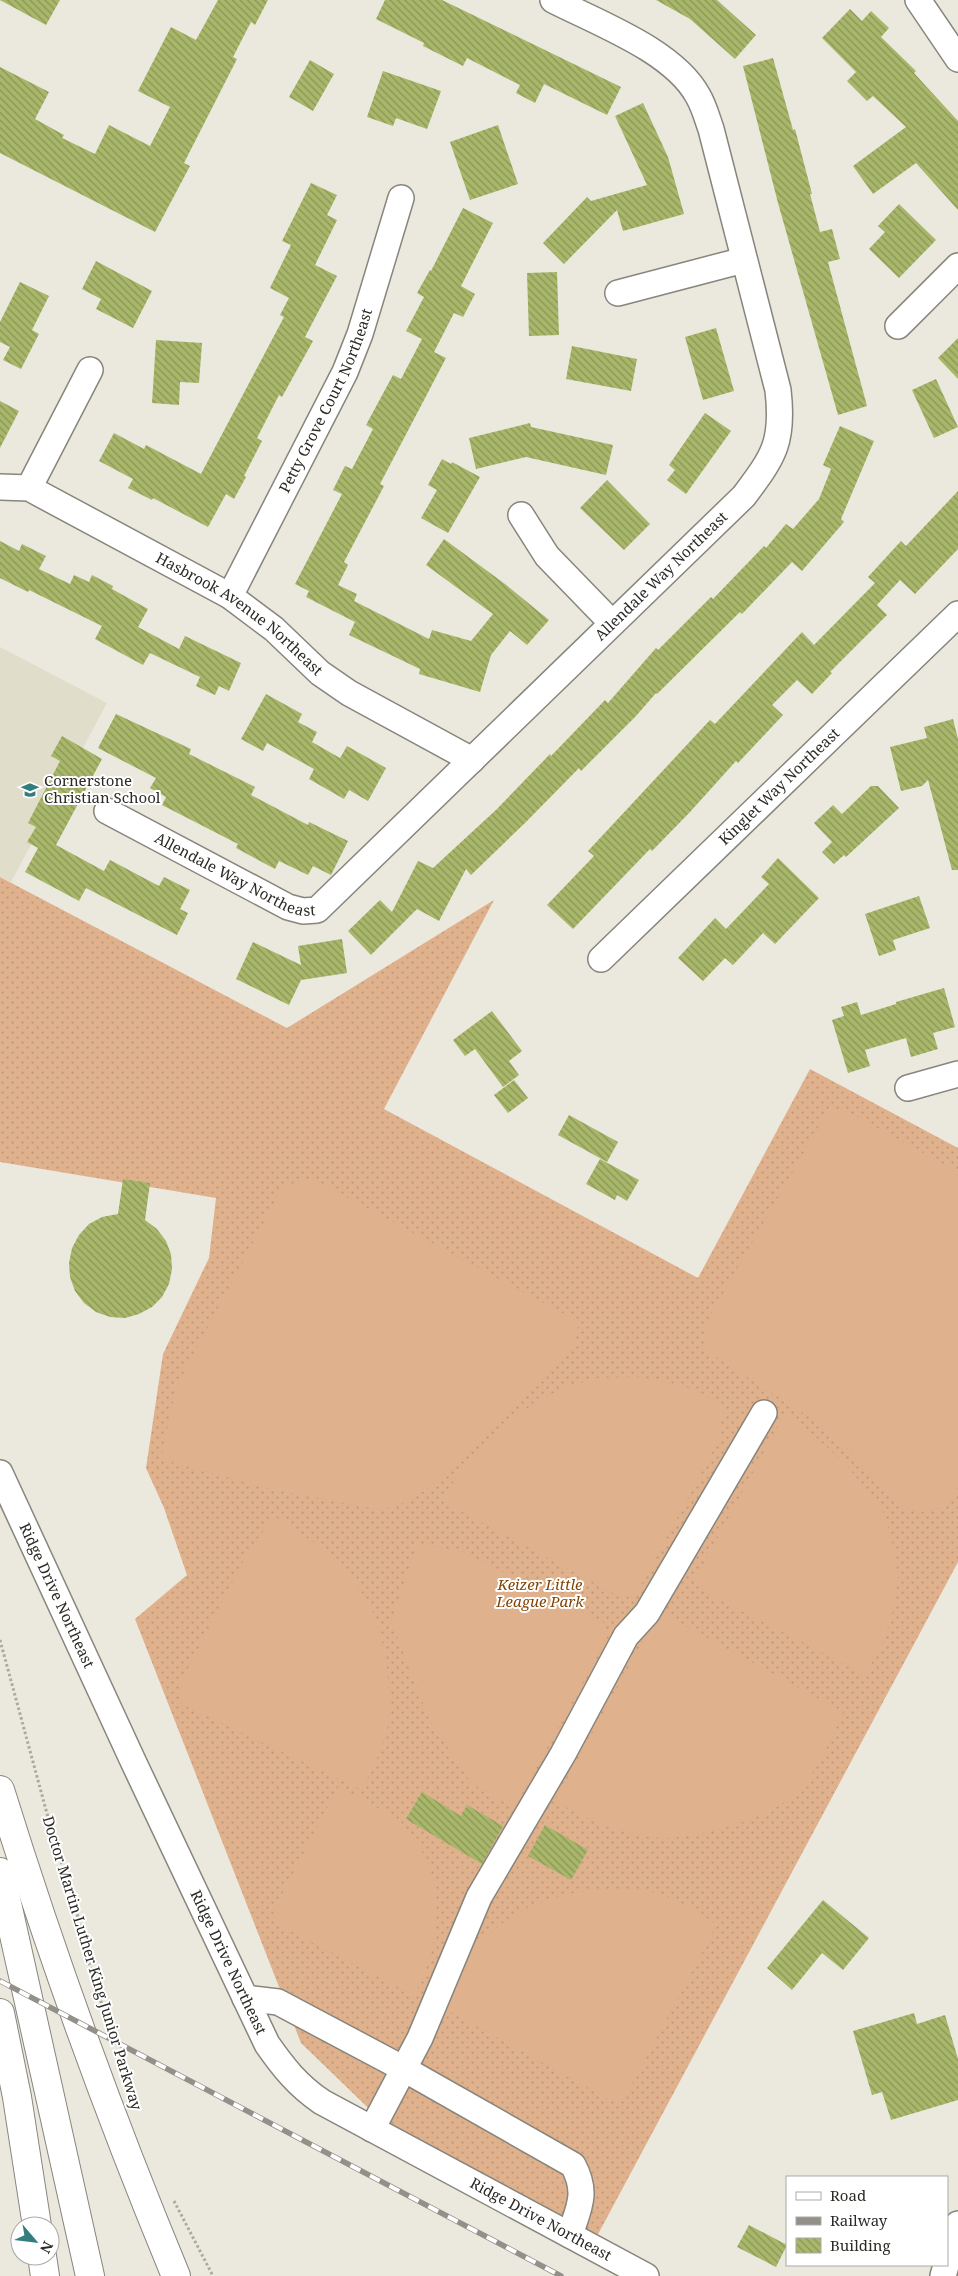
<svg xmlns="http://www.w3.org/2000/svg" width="958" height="2276" viewBox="0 0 958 2276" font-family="'Noto Serif',serif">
  <defs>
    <pattern id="grass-dots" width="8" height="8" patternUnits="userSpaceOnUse" patternTransform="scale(1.25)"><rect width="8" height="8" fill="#e0b18d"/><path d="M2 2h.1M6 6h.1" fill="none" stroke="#c0987a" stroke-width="1.8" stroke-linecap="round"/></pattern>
    <pattern id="building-back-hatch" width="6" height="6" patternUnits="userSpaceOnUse" patternTransform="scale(1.25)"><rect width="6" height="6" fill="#a8b76a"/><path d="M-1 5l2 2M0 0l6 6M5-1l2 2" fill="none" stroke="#899557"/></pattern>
  </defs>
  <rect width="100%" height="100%" fill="#ebe9de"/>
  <polygon fill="#e1ddcb" points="0,647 107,703 11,882 0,877"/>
  <polygon fill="url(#grass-dots)" points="0,877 287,1028 494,900 384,1109 698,1278 810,1069 958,1148 958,1562 596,2238 389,2128 301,2043 135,1619 187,1575 164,1508 146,1468 163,1354 209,1258 216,1198 0,1162"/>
  <g fill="#e0b18d">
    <polygon points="841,1108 958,1172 958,1488 944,1507 919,1513 904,1507 846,1447 808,1416 707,1351 705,1325 827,1112"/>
    <polygon points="313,1179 579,1322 573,1349 427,1489 406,1502 381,1510 266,1488 161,1459 176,1387 283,1186"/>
    <path d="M635,1377C667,1382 701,1386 724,1409L718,1441L636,1595L622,1598L442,1501L465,1463L524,1410L560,1389L597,1378Z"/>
    <polygon points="786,1411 845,1463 884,1514 893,1545 898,1577 894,1608 883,1643 865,1675 701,1590 696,1578"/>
    <path d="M275,1517C343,1558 383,1597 388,1680C389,1695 390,1711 388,1726C384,1748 371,1770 362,1790L182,1704L179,1686L250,1548Z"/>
    <polygon points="418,1543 463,1552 603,1622 607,1638 514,1808 472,1784 429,1719 391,1621"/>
    <path d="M667,1616L843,1712C831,1737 821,1765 803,1786C775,1818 707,1836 666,1838C654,1838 637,1835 625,1832C600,1826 577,1813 555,1801L654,1621Z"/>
    <path d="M338,1787C414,1821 450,1863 432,1950C428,1965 420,1981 415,1996L281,1926L273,1912Z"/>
    <path d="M598,1889C612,1889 628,1888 642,1890C670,1895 693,1909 717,1925L625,2097L612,2101L440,2006L469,1952L501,1924L532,1905L568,1894Z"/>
  </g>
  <g fill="url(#building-back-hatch)">
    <polygon points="0,0 60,0 46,25"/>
    <polygon points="218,0 268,0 255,25 251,22 233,57 237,59 184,163 190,166 155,232 0,153 0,67 49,92 35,119 64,135 62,138 95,154 109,125 150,146 170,107 138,91 171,27 196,40"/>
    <polygon points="385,0 442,0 621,87 607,115 544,84 535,103 516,93 520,85 467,58 463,66 423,46 424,43 376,19"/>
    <polygon points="656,0 717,0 756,35 735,59 690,19"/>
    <polygon points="850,9 862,21 871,11 889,28 881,37 916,71 914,73 958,121 958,210 916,163 873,194 853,166 906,127 873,96 867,101 847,81 856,72 822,38"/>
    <polygon points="773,58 793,130 795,129 812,194 810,194 820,232 832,229 840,259 828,262 867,406 838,415 778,203 743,66"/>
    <polygon points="310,60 334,74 313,111 289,97"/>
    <polygon points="383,71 441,91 427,129 396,118 393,126 367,117"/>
    <polygon points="643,103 668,157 684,214 623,231 617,210 564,264 543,243 587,197 591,201 647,185 615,116"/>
    <polygon points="498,125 518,184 470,200 450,142"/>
    <polygon points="311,183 337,195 327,215 337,220 315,265 337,276 305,337 313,341 282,397 279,395 257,438 262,441 244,476 246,477 234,499 226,494 208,527 153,498 152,500 128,488 133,479 99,461 114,433 144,449 146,445 201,474 284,317 280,315 289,298 270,288 291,245 282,241"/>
    <polygon points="899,204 936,240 899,278 869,249 885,232 878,226"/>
    <polygon points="463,208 493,223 461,286 475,294 463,317 454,313 434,352 446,358 380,484 384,486 344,562 348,565 338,585 357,594 354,601 429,639 432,630 471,641 493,614 426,565 444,539 505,584 549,620 527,645 510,631 491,655 480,692 419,674 420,669 349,635 355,622 306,597 309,591 295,584 342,494 333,490 345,466 352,469 373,429 366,425 393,375 401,379 422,339 406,331 424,297 417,293 430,270 431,271"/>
    <polygon points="96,261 152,291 133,328 96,309 101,299 82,289"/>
    <polygon points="557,272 559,335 529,336 527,273"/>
    <polygon points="20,282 49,296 32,330 39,334 21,369 3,360 10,347 0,342 0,322"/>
    <polygon points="716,328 734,391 703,400 685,337"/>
    <polygon points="958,338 958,379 938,358"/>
    <polygon points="156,340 202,343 199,383 180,382 179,405 152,403"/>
    <polygon points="572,346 637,359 631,391 566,379"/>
    <polygon points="936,379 958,427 934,438 912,390"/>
    <polygon points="0,401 19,411 0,448"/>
    <polygon points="705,413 731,431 686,494 667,480 675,470 669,465"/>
    <polygon points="530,423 531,427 613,445 606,475 526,457 476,469 469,438"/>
    <polygon points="840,426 874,441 841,519 844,522 802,571 792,562 742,614 740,612 657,694 656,693 636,716 581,771 579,768 526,822 471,875 466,869 439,921 417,909 371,955 348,931 380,900 392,912 418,861 433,868 497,809 550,754 551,756 605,700 608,703 656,648 658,650 711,597 713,599 764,546 766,548 786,524 793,529 819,499 831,469 823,465"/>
    <polygon points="442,459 451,464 452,462 480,477 448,533 421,518 437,490 428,485"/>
    <polygon points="607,480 650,524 624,550 580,508"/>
    <polygon points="958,491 958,549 915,594 900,580 877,605 887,615 830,672 832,673 812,694 797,680 772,705 783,715 738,763 736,761 690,812 652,851 650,849 573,929 547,905 594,856 588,851 710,720 715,724 802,632 814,645 875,583 868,577 901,541 906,546"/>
    <polygon points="0,541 19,551 22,544 46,556 39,569 70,584 74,575 89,582 92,575 113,586 112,589 148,609 138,627 179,649 185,636 241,663 229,691 219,686 215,695 196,686 200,677 150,653 143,665 95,639 102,626 29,590 28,592 0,578"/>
    <polygon points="266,694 302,714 298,722 317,732 312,742 340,758 347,746 386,768 368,801 349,790 344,799 309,779 314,769 267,743 263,751 241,739"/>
    <polygon points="116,714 191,749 189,754 255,787 251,795 308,825 309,822 348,841 331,875 313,866 308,875 279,861 275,869 236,848 238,844 162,805 166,797 150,788 156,778 98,748"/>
    <polygon points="953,719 958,739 958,870 952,870 928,780 922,786 901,791 890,747 927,738 924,727"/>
    <polygon points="62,736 102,759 56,845 104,871 110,860 159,886 164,877 190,890 180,909 188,913 177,935 86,888 79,901 25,872 38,848 27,842 36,827 28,823 60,761 51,756"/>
    <polygon points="871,786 878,786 899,808 846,857 844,855 834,864 822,852 832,842 814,823 833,805 842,814"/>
    <polygon points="778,858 819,898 775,944 763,933 733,965 725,958 703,981 678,958 715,918 726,929 769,884 761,877"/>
    <polygon points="919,896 930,928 893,940 896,950 879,956 865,914"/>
    <polygon points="342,939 347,973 301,980 289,1005 236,979 253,942 301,965 298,946"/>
    <polygon points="944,988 955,1027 933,1033 938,1049 911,1057 906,1038 865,1050 870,1066 848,1073 832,1020 844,1016 841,1007 857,1002 861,1015 896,1004 896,1002"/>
    <polygon points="492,1011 522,1051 509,1061 519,1075 503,1087 475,1049 465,1056 453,1040"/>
    <polygon points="514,1080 528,1098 508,1113 494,1095"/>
    <polygon points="569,1115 618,1142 607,1162 558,1135"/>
    <polygon points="600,1159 639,1180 627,1201 617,1195 615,1200 586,1184"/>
    <polygon points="123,1179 150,1183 145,1220 157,1229 166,1241 171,1254 172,1269 169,1284 162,1297 152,1307 139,1314 125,1318 110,1317 96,1312 84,1303 75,1291 70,1277 69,1263 72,1248 79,1235 89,1224 102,1217 118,1214"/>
    <polygon points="422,1792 461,1816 467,1805 503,1826 482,1864 406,1819"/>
    <polygon points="545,1825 588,1850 571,1880 528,1856"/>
    <polygon points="823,1900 869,1938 843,1970 822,1953 792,1990 767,1968"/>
    <polygon points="914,2013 917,2024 945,2015 958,2059 958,2100 891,2120 882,2092 872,2095 853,2031"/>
    <polygon points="749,2225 787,2245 776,2267 737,2247"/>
  </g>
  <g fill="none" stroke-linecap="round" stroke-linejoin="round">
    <g stroke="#87857c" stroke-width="28">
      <g id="minor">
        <polyline points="918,0 958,59"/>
        <polyline points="618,293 744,260"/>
        <polyline points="898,326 958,266"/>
        <path id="s1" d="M0,487L29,488L230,596L274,629L320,673L349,693L472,760"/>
        <polyline points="29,488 90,370"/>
        <polyline points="521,515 547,556 612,623"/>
        <path id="s2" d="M230,596L345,372L360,334L401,198"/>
        <path id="s3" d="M107,811L288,907L303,911L317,910L744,496C774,456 784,442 778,390L711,129C707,118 704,106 698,96C674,51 598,23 553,0"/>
        <path id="s4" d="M601,959L958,614"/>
        <polyline points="908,1088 958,1074"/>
        <path id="s5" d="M0,1473L133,1761L267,2044C283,2067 298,2086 322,2102L646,2276"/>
        <path d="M245,1998L278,2002L404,2069L573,2165C588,2193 579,2207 570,2235"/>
        <polyline points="372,2129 420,2038 479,1897 563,1754 626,1636 647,1613 764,1413"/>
        <polyline points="943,2276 958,2224"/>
      </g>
    </g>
    <g stroke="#87857c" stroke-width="30">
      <g id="highway">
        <path d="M0,1790C51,1954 110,2117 176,2276"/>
        <polyline points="0,1872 90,2276"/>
        <polyline points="0,2013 17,2097 37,2226"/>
        <polyline points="42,2256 45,2276"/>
      </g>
    </g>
    <g stroke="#aba9a1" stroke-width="3" stroke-dasharray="2.5 2.5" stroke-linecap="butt">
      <polyline points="0,1640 49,1821 85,1940 86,1953 114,2044"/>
      <polyline points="174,2201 213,2276"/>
    </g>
    <use href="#minor" stroke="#fff" stroke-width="25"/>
    <use href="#highway" stroke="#fff" stroke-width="28"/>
    <g stroke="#929088" stroke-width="5.5">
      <polyline id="rail" points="0,1981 561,2276"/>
    </g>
    <use href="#rail" stroke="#fff" stroke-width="4" stroke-dasharray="11" stroke-linecap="butt"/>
  </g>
  <defs>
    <g id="school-bare" transform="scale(1.35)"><path d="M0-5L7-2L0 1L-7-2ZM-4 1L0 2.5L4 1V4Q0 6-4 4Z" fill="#347d7f" stroke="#fff" stroke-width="2.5" paint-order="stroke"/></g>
  </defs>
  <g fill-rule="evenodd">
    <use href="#school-bare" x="30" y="790"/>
  </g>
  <g text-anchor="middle" stroke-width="4" stroke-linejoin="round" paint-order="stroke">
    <g font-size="15" fill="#2b2a26" stroke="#fff">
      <text dy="5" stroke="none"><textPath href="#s2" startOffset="218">Petty Grove Court Northeast</textPath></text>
      <text dy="5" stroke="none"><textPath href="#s3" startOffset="714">Allendale Way Northeast</textPath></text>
      <text dy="5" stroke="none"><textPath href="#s1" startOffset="275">Hasbrook Avenue Northeast</textPath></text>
      <text dy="5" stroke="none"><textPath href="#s4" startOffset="248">Kinglet Way Northeast</textPath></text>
      <text dy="5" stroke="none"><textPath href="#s3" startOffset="144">Allendale Way Northeast</textPath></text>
      <text dy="5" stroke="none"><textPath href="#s5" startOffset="135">Ridge Drive Northeast</textPath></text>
      <text dy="5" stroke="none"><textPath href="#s5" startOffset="540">Ridge Drive Northeast</textPath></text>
      <text transform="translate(92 1963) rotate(73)" y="5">Doctor Martin Luther King Junior Parkway</text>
      <text dy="5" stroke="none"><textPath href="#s5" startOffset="959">Ridge Drive Northeast</textPath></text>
    </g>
    <g font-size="15" fill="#2b2a26" stroke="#fff" text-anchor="start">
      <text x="44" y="786">Cornerstone<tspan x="44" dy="17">Christian School</tspan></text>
    </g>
    <g font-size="15" font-style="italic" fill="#804404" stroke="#fff">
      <text x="540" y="1590">Keizer Little<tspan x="540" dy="17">League Park</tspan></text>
    </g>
  </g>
  <rect x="786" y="2176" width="162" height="90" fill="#ffffff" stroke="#aaaaa8"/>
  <rect x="796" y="2192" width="25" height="8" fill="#ffffff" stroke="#aaaaa8"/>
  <text x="830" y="2201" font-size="15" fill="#2b2a26">Road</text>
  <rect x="796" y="2217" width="25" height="8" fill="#929088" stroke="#aaaaa8"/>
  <text x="830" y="2226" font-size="15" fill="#2b2a26">Railway</text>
  <rect x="796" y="2238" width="25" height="15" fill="url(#building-back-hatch)" stroke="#aaaaa8"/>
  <text x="830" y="2251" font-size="15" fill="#2b2a26">Building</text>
  <g transform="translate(35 2241) rotate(118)"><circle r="24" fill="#ffffff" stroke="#aaaaa8"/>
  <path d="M0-4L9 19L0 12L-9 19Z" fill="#347d7f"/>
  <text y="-8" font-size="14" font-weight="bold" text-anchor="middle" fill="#2b2a26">N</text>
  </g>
</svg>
